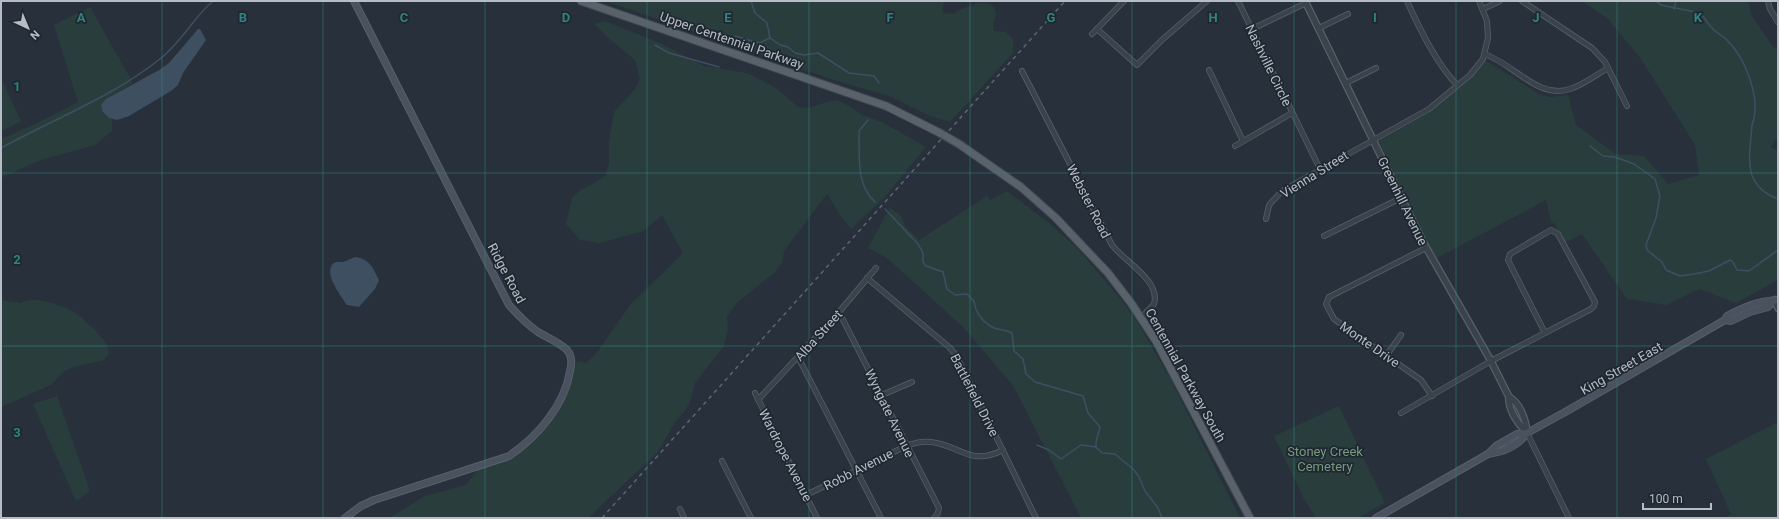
<svg xmlns="http://www.w3.org/2000/svg" width="1779" height="519" viewBox="0 0 1779 519" font-family="Roboto,sans-serif">
  <rect width="100%" height="100%" fill="#27303b"/>
  <g fill="#2a3d3d">
    <path d="M605,1H945L942,8L944,13L953,14C963,8 978,0 990,4C993,6 995,9 996,12C996,19 991,24 994,31L1006,32L1013,39V53L950,122L930,116L892,97L831,79Z"/>
    <polygon points="1582,1 1748,1 1752,16 1774,48 1778,49 1778,136 1771,147 1778,151 1778,280 1736,303 1699,289 1667,305 1627,299 1582,234 1564,243 1558,233 1556,225 1551,222 1546,200 1437,258 1426,242 1379,141 1430,112 1475,71 1481,62 1488,62 1539,94 1550,97 1568,95 1576,125 1616,154 1644,156 1668,184 1699,175 1695,145 1641,59 1608,19"/>
    <polygon points="90,7 133,83 106,99 103,112 109,118 112,118 112,131 95,145 38,161 1,178 1,139 33,125 78,102 54,25"/>
    <polygon points="605,21 660,43 704,66 747,73 775,87 798,107 808,108 827,102 837,100 853,108 860,114 882,122 926,147 884,198 851,229 842,218 827,194 784,251 783,261 774,273 737,303 727,316 728,329 724,346 695,383 690,402 684,412 675,422 658,452 588,518 389,518 425,496 466,485 478,469 513,456 523,450 551,420 568,394 577,361 586,363 595,355 631,304 683,253 662,215 644,231 599,243 580,240 566,224 572,198 579,191 598,181 605,176 609,164 609,141 614,112 634,90 640,79 635,60 608,38 595,24"/>
    <polygon points="1,78 21,121 1,132"/>
    <polygon points="1007,191 1049,223 1079,250 1123,302 1138,323 1171,380 1240,518 1081,518 1014,387 964,328 887,258 868,248 890,207 902,217 905,226 919,240 987,196 990,200"/>
    <path d="M1,300L21,303C31,295 63,305 74,312C83,318 102,335 107,345C108,347 108,351 109,354L104,360L74,367L63,372L51,385L1,407Z"/>
    <polygon points="57,396 90,491 76,501 33,404"/>
    <polygon points="1339,406 1385,503 1358,518 1316,518 1303,497 1274,436"/>
    <polygon points="1778,422 1778,518 1724,518 1731,514 1706,459"/>
  </g>
  <g fill="#3e4f62">
    <polygon points="198,29 200,29 206,40 183,73 178,85 171,91 129,116 117,120 109,118 103,112 101,105 106,99 159,70 169,63"/>
    <path d="M355,257C370,259 373,268 379,280L375,289L359,307L347,305C341,296 322,272 334,263C337,261 340,262 343,262C347,261 352,258 355,257Z"/>
  </g>
  <g fill="none" stroke-linecap="round" stroke-linejoin="round">
    <g stroke="#3e4f62" stroke-width="1.5">
      <polyline points="751,1 755,13 767,23 770,38"/>
      <path d="M1656,1L1661,5L1700,13C1705,18 1707,23 1712,28C1716,33 1722,35 1726,39C1745,57 1762,99 1752,125C1750,157 1741,185 1778,199"/>
      <polyline points="1674,9 1676,1"/>
      <polyline points="735,36 759,43 770,38 780,45 788,47 795,53 804,55 818,53 849,73 874,76 879,83"/>
      <polyline points="655,45 669,53 719,67"/>
      <path d="M868,120L859,131C860,155 855,184 875,202"/>
      <polyline points="1590,146 1603,156 1615,157 1634,164 1655,179 1660,196 1656,218 1646,245 1647,250 1662,262 1666,270 1680,276 1694,274 1709,271 1730,260 1733,262 1737,270 1749,271 1778,250"/>
      <path d="M1,148C54,119 112,97 160,59C181,43 193,18 213,1"/>
      <path d="M885,209L918,244L923,253V262L926,266L943,272L947,289L955,295L967,294L974,301C975,312 983,323 994,328C1000,330 1006,330 1012,333L1014,351L1023,359L1026,374L1035,382L1083,396L1088,413L1100,427C1099,434 1095,440 1096,447L1102,453L1115,454L1134,470L1139,477L1145,491L1158,508L1162,518"/>
      <polyline points="1037,445 1049,450 1061,459 1081,445 1096,447"/>
    </g>
    <g stroke="#586069" stroke-width="6">
      <g id="minor">
        <polyline points="1238,1 1320,169"/>
        <path d="M1407,1C1419,28 1437,64 1457,85"/>
        <polyline points="1522,1 1592,48 1605,62 1627,106"/>
        <polyline points="1768,1 1770,9 1778,22"/>
        <polyline points="1483,9 1500,1"/>
        <polyline points="1319,28 1348,14"/>
        <polyline points="1097,29 1137,65 1163,39 1207,1"/>
        <polyline points="1252,29 1306,3"/>
        <polyline points="1092,34 1124,1"/>
        <path d="M1484,54C1513,63 1538,100 1570,89C1583,85 1596,75 1608,68"/>
        <polyline points="1209,70 1243,141"/>
        <path d="M1022,71L1112,245C1125,262 1161,281 1154,304L1141,318"/>
        <polyline points="1346,83 1376,68"/>
        <polyline points="1235,146 1292,113"/>
        <polyline points="1266,219 1269,205 1282,191 1429,109 1470,75 1483,59 1488,38 1487,21 1479,1"/>
        <polyline points="1324,236 1401,198"/>
        <polyline points="1426,248 1329,297 1326,304 1334,319 1421,380 1432,396"/>
        <polyline points="867,278 949,347 956,355 1036,518"/>
        <polyline points="839,312 939,508 938,513 934,518"/>
        <polyline points="1386,356 1401,335"/>
        <polyline points="798,357 881,518"/>
        <polyline points="755,393 817,518"/>
        <polyline points="882,395 912,382"/>
        <polyline points="758,400 839,312 876,268"/>
        <polyline points="1401,413 1491,361 1591,309 1594,306 1595,302 1558,234 1551,230 1510,254 1508,260 1545,333"/>
        <polyline points="1527,433 1569,518"/>
        <polyline points="722,461 751,518"/>
        <path d="M806,495L906,446C914,443 922,441 931,442C960,445 969,467 1003,450"/>
        <polyline points="680,509 684,518"/>
      </g>
    </g>
    <g stroke="#586069" stroke-width="8">
      <g id="tertiary">
        <path d="M1305,1L1423,242L1491,361L1509,397C1508,410 1518,424 1527,433"/>
        <polyline points="1775,300 1778,308"/>
        <path d="M1509,397C1520,403 1526,420 1527,433"/>
      </g>
    </g>
    <g stroke="#586069" stroke-width="8">
      <g id="secondary">
        <path d="M1725,320L1727,316C1746,306 1756,302 1776,300"/>
        <path d="M1488,454C1503,452 1518,446 1527,433"/>
        <path d="M345,518L361,506L374,500L509,456C537,437 565,405 570,371C572,364 572,356 567,350C559,342 548,338 538,332C527,325 518,315 509,305L354,1"/>
        <polyline points="1376,518 1488,454 1496,446 1517,434 1527,433 1567,411 1725,320 1731,321 1750,312 1768,307 1775,300"/>
      </g>
    </g>
    <g stroke="#434b54" stroke-width="9">
      <g id="primary">
        <polyline points="581,1 886,106 940,133"/>
        <polyline points="959,144 1021,187 1056,218 1108,273 1131,303 1156,341 1250,518"/>
      </g>
    </g>
    <use href="#minor" stroke="#3a424b" stroke-width="4.5"/>
    <use href="#tertiary" stroke="#3a424b" stroke-width="5.5"/>
    <use href="#secondary" stroke="#49525e" stroke-width="6"/>
    <use href="#primary" stroke="#59616b" stroke-width="7"/>
    <polyline stroke="#5d6672" stroke-width="1.5" stroke-dasharray="4 4" stroke-linecap="butt" points="602,518 1065,1"/>
    <g stroke="#434b54" stroke-width="9" stroke-linecap="butt">
      <polyline id="primary-bridge" points="940,133 959,144"/>
    </g>
    <use href="#primary-bridge" stroke="#59616b" stroke-width="7"/>
  </g>
  <path fill="none" stroke="#308480" stroke-width="1" stroke-opacity="0.55" d="M162,1V518M323,1V518M485,1V518M647,1V518M809,1V518M970,1V518M1132,1V518M1294,1V518M1456,1V518M1617,1V518M1,173H1778M1,346H1778"/>
  <g text-anchor="middle" stroke-width="3.5" stroke-linejoin="round" paint-order="stroke">
    <g font-size="13" fill="#b6bdc6" stroke="#1f2730">
      <text transform="translate(732 40) rotate(19)" y="5">Upper Centennial Parkway</text>
      <text transform="translate(1269 65) rotate(64)" y="5">Nashville Circle</text>
      <text transform="translate(1314 174) rotate(-32)" y="5">Vienna Street</text>
      <text transform="translate(1089 201) rotate(63)" y="5">Webster Road</text>
      <text transform="translate(1403 201) rotate(64)" y="5">Greenhill Avenue</text>
      <text transform="translate(507 273) rotate(62)" y="5">Ridge Road</text>
      <text transform="translate(818 335) rotate(-48)" y="5">Alba Street</text>
      <text transform="translate(1370 344) rotate(35)" y="5">Monte Drive</text>
      <text transform="translate(1621 368) rotate(-30)" y="5">King Street East</text>
      <text transform="translate(1186 375) rotate(61)" y="5">Centennial Parkway South</text>
      <text transform="translate(975 395) rotate(63)" y="5">Battlefield Drive</text>
      <text transform="translate(890 413) rotate(64)" y="5">Wyngate Avenue</text>
      <text transform="translate(786 455) rotate(63)" y="5">Wardrope Avenue</text>
      <text transform="translate(858 469) rotate(-27)" y="5">Robb Avenue</text>
    </g>
    <g font-size="13" fill="#779a7e" stroke="#1f2730">
      <text x="1325" y="456">Stoney Creek<tspan x="1325" dy="15">Cemetery</tspan></text>
    </g>
  </g>
  <g font-size="13" text-anchor="middle" font-weight="bold" fill="#308480" stroke="#1f2730" stroke-width="3.5" stroke-linejoin="round" paint-order="stroke">
    <text x="81" y="22">A</text>
    <text x="243" y="22">B</text>
    <text x="404" y="22">C</text>
    <text x="566" y="22">D</text>
    <text x="728" y="22">E</text>
    <text x="890" y="22">F</text>
    <text x="1051" y="22">G</text>
    <text x="1213" y="22">H</text>
    <text x="1375" y="22">I</text>
    <text x="1536" y="22">J</text>
    <text x="1698" y="22">K</text>
    <text x="17" y="91">1</text>
    <text x="17" y="264">2</text>
    <text x="17" y="437">3</text>
  </g>
  <rect width="1779" height="519" fill="none" stroke="#b6bdc6" stroke-width="4"/>
  <g transform="translate(28 28) rotate(136)" stroke="#1f2730" stroke-width="3" paint-order="stroke">
  <path d="M0-3L7 15L0 10L-7 15Z" fill="#b6bdc6"/>
  <text y="-6" font-size="11" font-weight="bold" text-anchor="middle" fill="#b6bdc6">N</text>
  </g>
  <path d="M1643 503v6h68v-6" fill="none" stroke="#b6bdc6" stroke-width="2"/>
  <text x="1649" y="503" font-size="12" fill="#b6bdc6" stroke="#1f2730" stroke-width="3" paint-order="stroke">100 m</text>
</svg>
